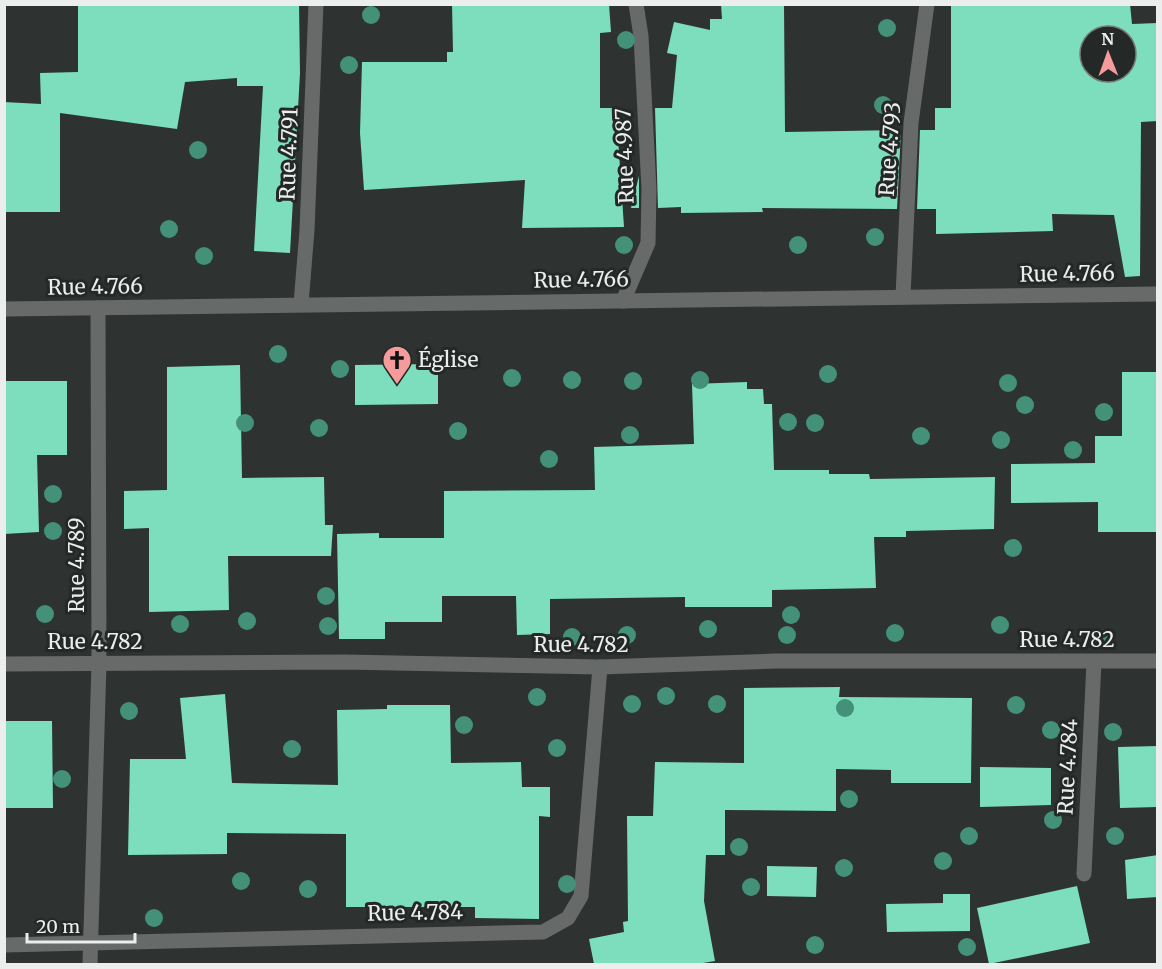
<svg xmlns="http://www.w3.org/2000/svg" width="1162" height="969" viewBox="0 0 1162 969" font-family="Merriweather,serif">
  <rect width="100%" height="100%" fill="#2e3331"/>
  <g fill="#7cdebc" fill-rule="evenodd">
    <polygon points="78,4 299,4 300,73 290,253 254,251 263,86 237,86 237,78 185,82 177,129 60,113 60,212 4,212 4,102 41,104 40,73 78,72"/>
    <polygon points="452,4 609,4 611,32 600,33 600,108 616,108 624,227 522,228 525,180 364,190 360,133 362,62 447,62 447,52 453,52"/>
    <polygon points="721,4 784,4 785,132 901,130 897,209 762,208 763,212 681,213 681,207 658,208 655,108 672,108 677,55 667,53 674,22 710,30 710,19 722,19"/>
    <path d="M1004,4H1130L1132,24L1158,23V121L1141,122L1140,276L1125,277L1114,215L1052,214L1053,231L936,234V209H917L920,130H935V108H951V6ZM1090,36H1126V72H1090Z"/>
    <polygon points="639,176 639,208 631,208"/>
    <polygon points="438,364 438,404 355,405 355,365"/>
    <polygon points="240,365 242,478 324,477 325,525 333,525 331,556 228,556 229,610 149,612 149,528 124,529 124,491 167,490 167,367"/>
    <polygon points="1122,372 1158,372 1158,532 1098,532 1098,502 1011,503 1011,464 1095,463 1095,436 1122,436"/>
    <polygon points="4,381 67,381 67,455 37,455 39,532 4,534"/>
    <polygon points="747,382 747,389 763,389 764,404 772,404 774,470 829,470 829,474 869,474 870,479 995,477 994,529 906,531 906,537 874,537 876,588 772,590 772,607 685,607 685,597 550,599 550,634 517,635 516,596 442,596 442,622 385,622 385,639 339,639 337,534 379,533 379,538 444,538 444,491 595,490 594,447 694,444 692,384"/>
    <polygon points="840,687 839,697 972,698 971,783 891,783 891,770 836,769 836,811 725,810 725,855 706,855 704,901 715,961 697,964 594,964 589,939 624,932 623,922 628,921 627,816 653,816 655,762 744,763 744,688"/>
    <polygon points="225,694 232,783 338,785 337,710 387,709 387,705 450,705 451,763 521,762 522,787 550,787 550,817 539,816 539,919 475,918 475,907 346,907 346,834 227,833 227,854 128,855 130,759 186,759 180,698"/>
    <polygon points="4,721 52,721 53,808 4,808"/>
    <polygon points="1158,746 1158,807 1120,808 1118,747"/>
    <polygon points="980,767 1051,768 1051,805 980,807"/>
    <polygon points="1158,855 1158,897 1127,899 1125,860"/>
    <polygon points="767,866 817,867 816,897 767,896"/>
    <polygon points="1077,886 1090,943 989,964 977,908"/>
    <polygon points="943,894 970,894 970,931 887,932 886,904 943,903"/>
  </g>
  <g fill="none" stroke-linecap="round" stroke-linejoin="round">
    <g stroke="#676a69" stroke-width="15">
      <polyline points="903,296 911,123 927,4"/>
      <polyline points="623,301 648,243 649,189 641,36 636,4"/>
      <polyline points="301,304 307,230 316,4"/>
      <polyline points="4,309 1158,294"/>
      <polyline points="4,664 345,662 600,667 776,661 1158,661"/>
      <polyline points="1084,874 1094,662"/>
      <polyline points="4,945 543,932 568,918 581,896 600,667"/>
      <polyline points="90,964 99,663 98,308"/>
    </g>
  </g>
  <g fill="#429178">
    <circle cx="371" cy="15" r="9"/>
    <circle cx="887" cy="28" r="9"/>
    <circle cx="626" cy="40" r="9"/>
    <circle cx="349" cy="65" r="9"/>
    <circle cx="883" cy="105" r="9"/>
    <circle cx="198" cy="150" r="9"/>
    <circle cx="169" cy="229" r="9"/>
    <circle cx="875" cy="237" r="9"/>
    <circle cx="624" cy="245" r="9"/>
    <circle cx="798" cy="245" r="9"/>
    <circle cx="204" cy="256" r="9"/>
    <circle cx="278" cy="354" r="9"/>
    <circle cx="340" cy="369" r="9"/>
    <circle cx="828" cy="374" r="9"/>
    <circle cx="512" cy="378" r="9"/>
    <circle cx="572" cy="380" r="9"/>
    <circle cx="700" cy="380" r="9"/>
    <circle cx="633" cy="381" r="9"/>
    <circle cx="1008" cy="383" r="9"/>
    <circle cx="1025" cy="405" r="9"/>
    <circle cx="1104" cy="412" r="9"/>
    <circle cx="788" cy="422" r="9"/>
    <circle cx="245" cy="423" r="9"/>
    <circle cx="815" cy="423" r="9"/>
    <circle cx="319" cy="428" r="9"/>
    <circle cx="458" cy="431" r="9"/>
    <circle cx="630" cy="435" r="9"/>
    <circle cx="921" cy="436" r="9"/>
    <circle cx="1001" cy="440" r="9"/>
    <circle cx="1073" cy="450" r="9"/>
    <circle cx="549" cy="459" r="9"/>
    <circle cx="53" cy="494" r="9"/>
    <circle cx="53" cy="531" r="9"/>
    <circle cx="1013" cy="548" r="9"/>
    <circle cx="326" cy="596" r="9"/>
    <circle cx="45" cy="614" r="9"/>
    <circle cx="791" cy="615" r="9"/>
    <circle cx="247" cy="621" r="9"/>
    <circle cx="180" cy="624" r="9"/>
    <circle cx="1000" cy="625" r="9"/>
    <circle cx="328" cy="626" r="9"/>
    <circle cx="708" cy="629" r="9"/>
    <circle cx="895" cy="633" r="9"/>
    <circle cx="627" cy="635" r="9"/>
    <circle cx="787" cy="635" r="9"/>
    <circle cx="572" cy="637" r="9"/>
    <circle cx="1105" cy="638" r="9"/>
    <circle cx="666" cy="696" r="9"/>
    <circle cx="537" cy="697" r="9"/>
    <circle cx="632" cy="704" r="9"/>
    <circle cx="717" cy="704" r="9"/>
    <circle cx="1016" cy="705" r="9"/>
    <circle cx="845" cy="708" r="9"/>
    <circle cx="129" cy="711" r="9"/>
    <circle cx="464" cy="725" r="9"/>
    <circle cx="1051" cy="730" r="9"/>
    <circle cx="1113" cy="732" r="9"/>
    <circle cx="557" cy="748" r="9"/>
    <circle cx="292" cy="749" r="9"/>
    <circle cx="62" cy="779" r="9"/>
    <circle cx="849" cy="799" r="9"/>
    <circle cx="1053" cy="820" r="9"/>
    <circle cx="969" cy="836" r="9"/>
    <circle cx="1115" cy="836" r="9"/>
    <circle cx="739" cy="847" r="9"/>
    <circle cx="943" cy="861" r="9"/>
    <circle cx="844" cy="868" r="9"/>
    <circle cx="241" cy="881" r="9"/>
    <circle cx="567" cy="884" r="9"/>
    <circle cx="751" cy="887" r="9"/>
    <circle cx="308" cy="889" r="9"/>
    <circle cx="154" cy="918" r="9"/>
    <circle cx="815" cy="945" r="9"/>
    <circle cx="967" cy="947" r="9"/>
  </g>
  <defs>
    <g id="church-pin" transform="scale(1.5)"><path d="M0 17L-7.5 6A9.5 9.5 0 1 1 7.5 6Z" fill="#f59b9c" stroke="#242927"/><path d="M-1.2-6h2.4v3.5h3.3v2.4h-3.3V6h-2.4V-.1h-3.3v-2.4h3.3Z" fill="#111"/></g>
  </defs>
  <g fill-rule="evenodd">
    <use href="#church-pin" x="397" y="360"/>
  </g>
  <g text-anchor="middle" stroke-width="6" stroke-linejoin="round" paint-order="stroke">
    <g font-size="21" fill="#ebeeed" stroke="#242927">
      <text transform="translate(890 149) rotate(-86)" y="7">Rue 4.793</text>
      <text transform="translate(289 154) rotate(-88)" y="7">Rue 4.791</text>
      <text transform="translate(625 156) rotate(-92)" y="7">Rue 4.987</text>
      <text transform="translate(1067 274) rotate(-1)" y="7">Rue 4.766</text>
      <text transform="translate(581 280) rotate(-1)" y="7">Rue 4.766</text>
      <text transform="translate(95 287) rotate(-1)" y="7">Rue 4.766</text>
      <text transform="translate(77 565) rotate(-90)" y="7">Rue 4.789</text>
      <text x="1067" y="647">Rue 4.782</text>
      <text x="95" y="649">Rue 4.782</text>
      <text x="581" y="652">Rue 4.782</text>
      <text transform="translate(1068 767) rotate(-87)" y="7">Rue 4.784</text>
      <text transform="translate(415 913) rotate(-1)" y="7">Rue 4.784</text>
    </g>
    <g font-size="21" fill="#ebeeed" stroke="#242927" text-anchor="start">
      <text x="418" y="367">Église</text>
    </g>
  </g>
  <rect width="1162" height="969" fill="none" stroke="#ebeeed" stroke-width="12"/>
  <g transform="translate(1108 54) rotate(359)"><circle r="28" fill="#242927" stroke="#747876" stroke-width="1.5"/>
  <path d="M0-4.5L10 22L0 15L-10 22Z" fill="#f59b9c"/>
  <text y="-9" font-size="16" font-weight="bold" text-anchor="middle" fill="#ebeeed">N</text>
  </g>
  <path d="M27 933v9h108v-9" fill="none" stroke="#ebeeed" stroke-width="3"/>
  <text x="36" y="933" font-size="18" fill="#ebeeed" stroke="#242927" stroke-width="4.5" paint-order="stroke">20 m</text>
</svg>
